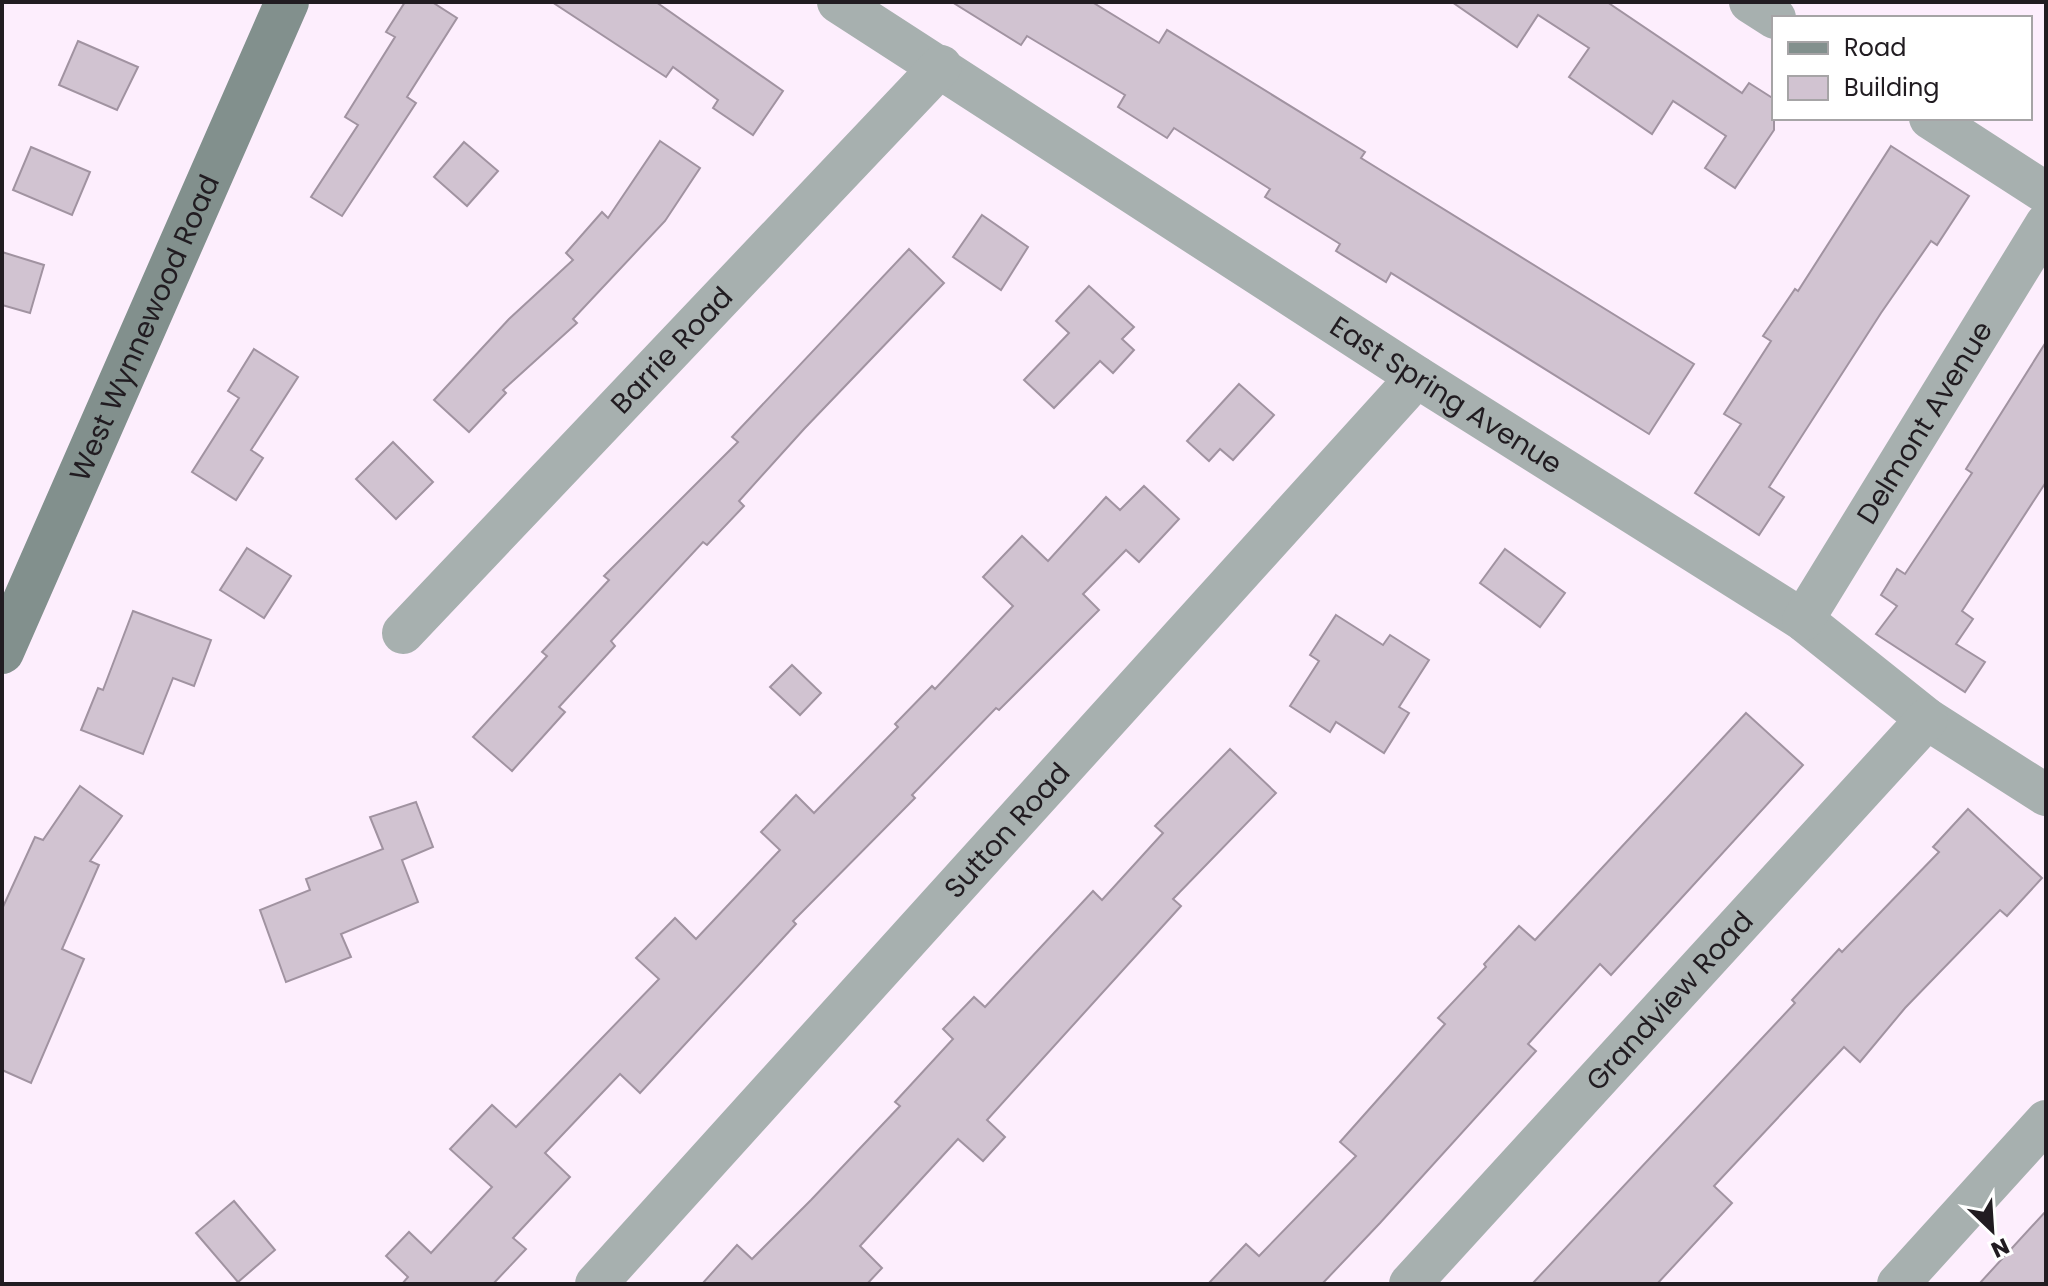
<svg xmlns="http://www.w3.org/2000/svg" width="2048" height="1286" viewBox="0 0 2048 1286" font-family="Poppins,sans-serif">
  <rect width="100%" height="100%" fill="#fdeefd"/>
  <g fill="#d1c3d1" stroke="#a193a1" stroke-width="2">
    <polygon points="405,2 432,2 457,18 407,97 416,103 342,216 311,197 358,125 345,117 395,37 386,32"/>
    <polygon points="552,2 656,2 783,91 753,135 713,108 718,100 673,67 666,77"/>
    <polygon points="952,2 1092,2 1159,43 1167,30 1365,152 1361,158 1694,364 1649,434 1391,273 1386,282 1336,251 1340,244 1265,197 1270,189 1174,128 1167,138 1118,107 1125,95 1027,36 1021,45"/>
    <polygon points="1452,2 1607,2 1742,93 1749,83 1774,99 1774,130 1735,188 1705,168 1726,136 1673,101 1652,134 1569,77 1589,48 1538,15 1517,47"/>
    <polygon points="78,41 138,67 117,110 59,85"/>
    <polygon points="660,141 700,168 665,221 573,319 577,323 503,390 506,393 469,432 434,400 509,319 573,260 566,253 602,212 608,218"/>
    <polygon points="464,142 498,171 467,206 434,177"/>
    <polygon points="1891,146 1969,196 1937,245 1931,241 1881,313 1769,487 1784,497 1759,535 1695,493 1741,424 1724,414 1771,341 1763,336 1795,289 1798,291"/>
    <polygon points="31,147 90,172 72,215 13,190"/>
    <polygon points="982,215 1028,247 1001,290 953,257"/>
    <polygon points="909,249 944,283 804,429 739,501 744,506 707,545 703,542 611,641 615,646 559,707 565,712 512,771 473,737 547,656 542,652 609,580 604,576 738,442 732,437"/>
    <polygon points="2,252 44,265 30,313 2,305"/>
    <polygon points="1089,286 1134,327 1122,339 1134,350 1113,373 1100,361 1054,408 1024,380 1069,333 1056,321"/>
    <polygon points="2046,342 2046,482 1962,611 1973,619 1956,644 1985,662 1965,692 1876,634 1897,606 1881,595 1897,569 1905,574 1972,473 1966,469"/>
    <polygon points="254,349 298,377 251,450 263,458 236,500 192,472 239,398 228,391"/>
    <polygon points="1239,384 1274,415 1233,460 1220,449 1209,461 1187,441"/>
    <polygon points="393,442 433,482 396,519 356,479"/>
    <polygon points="1144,486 1179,519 1139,562 1126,550 1083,594 1099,610 999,710 996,708 912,795 915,798 793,921 796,924 640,1093 620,1074 545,1153 570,1177 513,1238 526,1249 493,1284 402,1284 408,1277 386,1256 409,1232 431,1253 492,1187 450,1149 492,1105 516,1127 659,979 636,958 675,918 696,939 780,850 761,832 796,795 814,813 898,727 895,724 932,686 935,689 1013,606 983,577 1022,536 1048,561 1106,497 1120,510"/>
    <polygon points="247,548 291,576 264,618 220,590"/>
    <polygon points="1505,549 1565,593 1540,627 1480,583"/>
    <polygon points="133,611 211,640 194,686 173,678 143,754 81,730 98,688 103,690"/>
    <polygon points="1336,615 1383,645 1390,635 1429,660 1399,707 1409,713 1384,753 1336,722 1330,732 1290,706 1319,661 1310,655"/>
    <polygon points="792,665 821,693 800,715 770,687"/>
    <polygon points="1746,713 1803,765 1611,975 1600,964 1528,1044 1536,1051 1380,1223 1322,1284 1208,1284 1246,1244 1259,1256 1356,1156 1340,1142 1445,1024 1438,1018 1486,967 1484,964 1519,926 1535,940"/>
    <polygon points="1230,749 1276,793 1173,899 1181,906 987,1120 1005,1137 983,1161 958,1139 860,1246 882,1268 867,1284 702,1284 737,1245 752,1259 811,1200 900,1106 895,1102 953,1039 943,1029 974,997 985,1007 1093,891 1102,900 1163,833 1155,826"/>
    <polygon points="80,786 122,816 90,861 99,865 62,949 84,959 31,1083 2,1070 2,909 35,837 43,840"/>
    <polygon points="416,802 433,847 402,860 418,902 341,934 351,957 286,982 260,910 310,890 306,879 383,849 370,817"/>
    <polygon points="1968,809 2042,878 2007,916 2000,910 1905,1008 1860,1062 1844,1047 1714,1186 1732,1203 1657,1284 1532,1284 1795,1003 1792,1000 1839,949 1842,952 1939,852 1933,847"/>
    <polygon points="234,1201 275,1250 238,1282 196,1233"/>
    <polygon points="2046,1211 2046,1284 1979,1284"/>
  </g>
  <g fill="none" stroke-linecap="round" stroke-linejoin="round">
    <g stroke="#a7b0af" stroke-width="42">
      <path id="s1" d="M838,2L1417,377L1803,620L1927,719L2046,795"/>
      <polyline points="1750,2 1775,18"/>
      <polyline points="1930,118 2046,193"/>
      <path id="s2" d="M1803,620L2046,224"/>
      <path id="s3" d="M403,633L941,66"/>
      <path id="s4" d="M596,1284L1417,377"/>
      <path id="s5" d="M1410,1284L1927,719"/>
      <polyline points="1898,1284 2046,1121"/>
    </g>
    <path stroke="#82908d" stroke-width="44" id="s6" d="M2,652L287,2"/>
  </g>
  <g text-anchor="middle" stroke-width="7" stroke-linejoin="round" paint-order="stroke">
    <g font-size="28" fill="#211c21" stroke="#fff">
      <text dy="10" stroke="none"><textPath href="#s6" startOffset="354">West Wynnewood Road</textPath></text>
      <text dy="10" stroke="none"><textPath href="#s3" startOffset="390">Barrie Road</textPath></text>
      <text dy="10" stroke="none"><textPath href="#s1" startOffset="724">East Spring Avenue</textPath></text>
      <text dy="10" stroke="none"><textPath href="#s2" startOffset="232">Delmont Avenue</textPath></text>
      <text dy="10" stroke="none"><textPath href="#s4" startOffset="612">Sutton Road</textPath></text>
      <text dy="10" stroke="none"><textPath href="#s5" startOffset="384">Grandview Road</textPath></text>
    </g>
  </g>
  <rect width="2048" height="1286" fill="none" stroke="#211c21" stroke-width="8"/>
  <rect x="1772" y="16" width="260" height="104" fill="#ffffff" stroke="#a6a4a6" stroke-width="2"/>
  <rect x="1788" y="42" width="40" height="12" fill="#82908d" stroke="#a6a4a6" stroke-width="2"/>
  <text x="1844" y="56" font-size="24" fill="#211c21">Road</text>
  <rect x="1788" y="76" width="40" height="24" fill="#d1c3d1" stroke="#a6a4a6" stroke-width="2"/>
  <text x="1844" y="96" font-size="24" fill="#211c21">Building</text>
  <g transform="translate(1992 1230) rotate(155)" stroke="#ffffff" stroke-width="6" paint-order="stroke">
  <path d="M0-6L14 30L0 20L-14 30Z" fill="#211c21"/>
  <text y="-12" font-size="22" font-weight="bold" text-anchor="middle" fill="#211c21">N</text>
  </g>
</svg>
